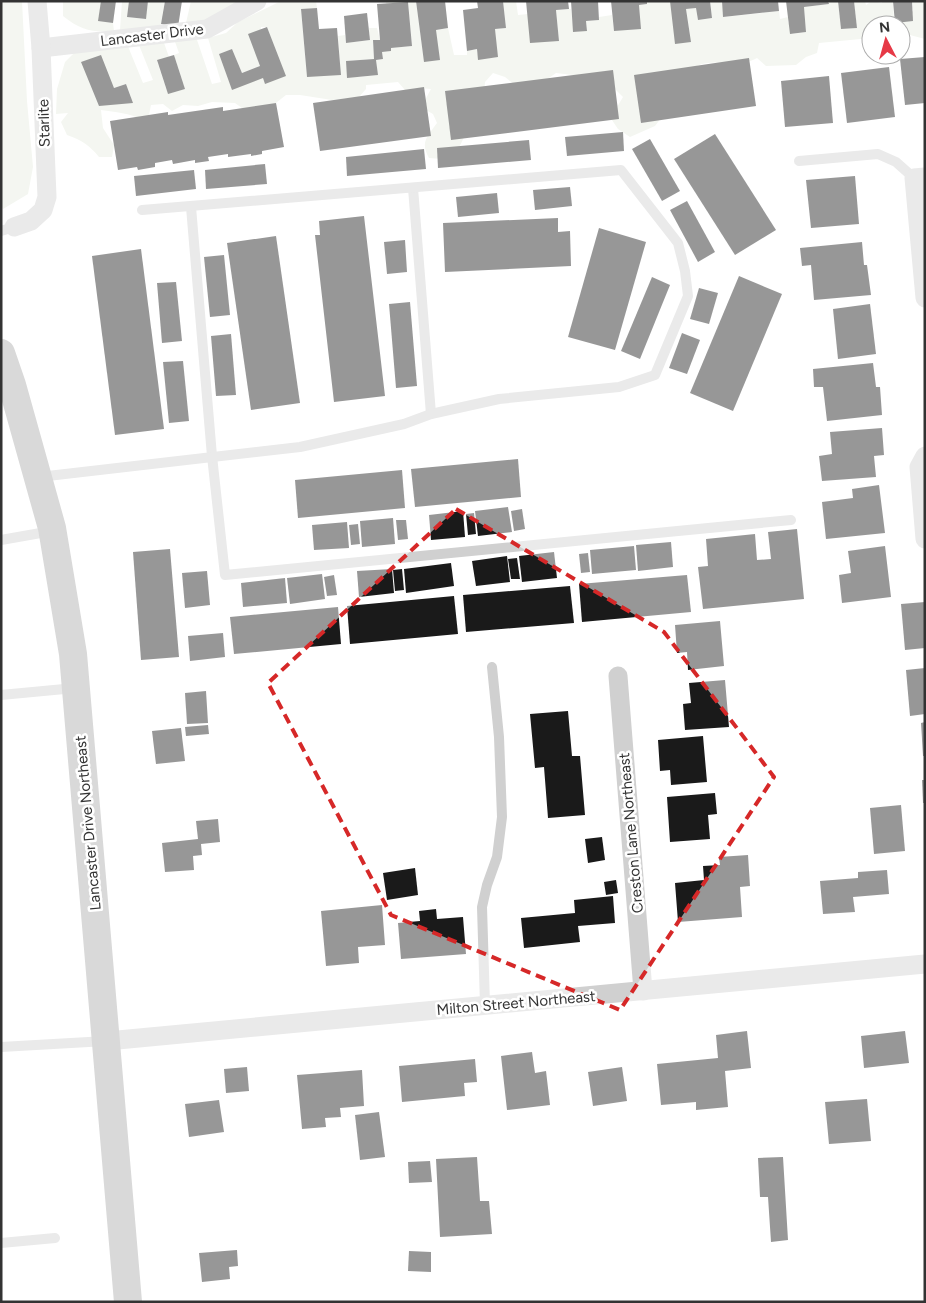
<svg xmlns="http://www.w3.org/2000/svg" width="926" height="1303" viewBox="0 0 926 1303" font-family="Figtree,sans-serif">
  <rect width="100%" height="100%" fill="#fff"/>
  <g fill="#e6ecdf" fill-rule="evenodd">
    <polygon points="1,1 22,1 27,101 33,167 28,194 3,209 1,205"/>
    <path d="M63,1H101L102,12L107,22L113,23L114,31C91,32 82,31 63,16Z"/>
    <polygon points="122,1 129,2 127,17 145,19 148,1 165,1 161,24 159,26 120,30"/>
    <polygon points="191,1 244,1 201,24 186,23"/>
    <path d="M281,1H316L317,8L301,10L307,77L340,67L338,36L345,35L346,43L370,40L369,28H377L380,40H373L374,59L346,61L350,75L359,77L377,75L376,60L383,59L382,52L391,51V48L412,46L408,2L386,4V1H416L423,54L430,57L436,30L448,28L454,55H467V51L477,49V53L482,59L497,57L495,29L506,28L503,1H516L518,15L528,14C536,25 544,43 559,41L556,10L571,9L574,32L587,30L586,21L599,20V17L612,15L614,30L640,17L639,5L647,4V1H670L690,35L686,9L696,8L698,20L712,18L710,1H722L724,17L779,11L780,19L788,17V22L793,28L792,34L806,32L804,7L828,4V1H838L841,29L857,28L854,1H865L866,5L872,1L882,3V1H893L894,19L897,20L904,14L913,11L912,1H925V39L910,35H901V25H871V38L819,43L817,53L806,57L796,65L766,66L757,58C753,60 749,62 745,62C730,65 710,59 697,66L693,76L655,126L630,137L618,129L612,120L617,107L623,97L609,83L605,71L589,77L556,73L549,78L525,86L515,85L505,77L493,73L485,82L484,95L456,154L442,159L429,158C420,142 427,137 437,123L433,114L424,109V102L431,89L419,88L405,90L398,82L366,85V89L359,97L332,100L300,95H286L267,110L242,108L235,103L212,102L198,106L183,105L172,111L163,104L151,105L149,115L143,120C129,113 116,112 101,110L103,128L114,145L112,157H99C90,146 82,140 67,135L61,122L68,113L56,114L57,89L65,62L78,49L127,44L143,83L153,80L139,45L163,40L169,57L157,61L167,91C173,89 179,91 185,89L174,55L179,53L174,39L196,37L212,84L221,82L208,38L226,33L238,22ZM261,27H267L284,72L251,77L239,87L231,86L219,54L232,49L242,73L260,66L258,61ZM111,82L114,88L126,84L131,97L115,101Z"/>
  </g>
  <g fill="#1a1a1a">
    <polygon points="101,1 116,1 113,23 98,21"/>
    <polygon points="129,1 148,1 146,19 127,17"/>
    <polygon points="165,1 182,1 178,27 161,24"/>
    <polygon points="416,1 445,1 448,28 436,30 440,60 424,62"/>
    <polygon points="477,1 503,1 506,28 495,29 498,57 478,60 477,49 467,51 463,10 478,8"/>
    <polygon points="526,1 568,1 569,9 556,10 559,41 530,43"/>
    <polygon points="571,1 598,1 599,20 586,21 587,31 573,32"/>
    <polygon points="611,1 647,1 647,4 639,5 641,29 614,31"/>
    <polygon points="670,1 710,1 712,18 698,20 696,8 686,9 691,42 675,44"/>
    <polygon points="722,1 778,1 779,11 723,17"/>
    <polygon points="786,1 828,1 829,4 804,7 806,32 790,34"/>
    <polygon points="838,1 854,1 857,28 841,29"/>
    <polygon points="893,1 912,1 913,21 895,23"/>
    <polygon points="408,2 412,46 391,48 391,51 382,52 383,59 376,60 378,75 347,78 346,61 374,59 373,40 380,40 377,4"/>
    <polygon points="317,8 319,29 337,28 341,75 307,77 301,9"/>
    <polygon points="367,13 370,40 346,43 344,16"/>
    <polygon points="267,27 286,76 265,84 263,78 232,90 219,54 232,49 242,73 260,66 248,34"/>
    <polygon points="101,55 114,88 126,84 133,103 99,106 81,62"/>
    <polygon points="174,55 185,89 168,94 157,60"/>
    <polygon points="925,57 925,103 905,105 900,59"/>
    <polygon points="749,58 756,106 641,123 634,75"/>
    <polygon points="889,67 895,117 847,123 841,73"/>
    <polygon points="613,70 619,119 451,140 445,91"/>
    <polygon points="829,76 833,123 785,127 781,81"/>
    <polygon points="424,87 431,136 320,151 313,103"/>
    <polygon points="276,103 284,147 262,151 262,154 251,156 251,154 228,157 228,154 208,157 209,161 195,163 195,160 173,164 172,160 155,163 155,167 138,170 137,167 118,170 110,121 168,112 168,115 223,107 223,111"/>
    <polygon points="623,132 624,151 567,156 565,137"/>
    <polygon points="715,134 776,230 735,255 674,159"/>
    <polygon points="650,139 680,191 662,201 632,149"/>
    <polygon points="529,140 531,160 438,168 437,148"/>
    <polygon points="424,149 426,169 347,176 346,157"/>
    <polygon points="265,164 267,184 206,189 205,170"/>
    <polygon points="194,170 196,189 136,196 134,176"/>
    <polygon points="855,176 859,224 811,228 806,180"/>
    <polygon points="570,187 572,206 535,210 533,190"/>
    <polygon points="497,193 499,213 458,217 456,197"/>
    <polygon points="687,201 715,252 698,262 670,210"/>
    <polygon points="364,216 385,396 334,402 315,235 320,235 319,221"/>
    <polygon points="558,218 558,232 570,231 571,266 445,272 443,223"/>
    <polygon points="599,228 646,242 615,350 568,337"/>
    <polygon points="276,236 300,403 251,410 227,243"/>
    <polygon points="405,240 407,272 387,274 384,242"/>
    <polygon points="862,242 864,265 867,265 871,295 814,300 811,265 802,266 800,248"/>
    <polygon points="141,249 164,429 115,435 92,256"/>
    <polygon points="224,255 230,315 210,317 204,257"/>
    <polygon points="739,276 782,294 733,411 690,393"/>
    <polygon points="652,277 670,285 640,359 621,351"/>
    <polygon points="176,282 182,341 162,343 157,283"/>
    <polygon points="699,288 718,293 709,324 690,319"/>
    <polygon points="410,302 417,386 396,388 389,304"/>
    <polygon points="870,304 876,354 838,359 833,309"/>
    <polygon points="682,333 700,340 687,374 669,368"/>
    <polygon points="231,334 236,395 216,396 211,336"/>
    <polygon points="183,361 189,421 169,423 163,362"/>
    <polygon points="873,363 876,387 880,387 882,415 827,421 823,387 814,387 813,369"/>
    <polygon points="882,428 884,455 874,456 876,477 822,481 819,456 832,454 830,432"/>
    <polygon points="518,459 521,497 415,507 411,469"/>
    <polygon points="402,470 405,508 298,518 295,480"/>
    <polygon points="879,485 885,533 826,539 822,502 853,498 852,489"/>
    <polygon points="508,507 512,532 478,536 475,511"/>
    <polygon points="522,509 525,529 514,531 511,511"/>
    <polygon points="463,511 465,537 431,540 429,515"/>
    <polygon points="474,513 476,534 468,535 466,514"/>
    <polygon points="393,518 395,544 362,547 360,521"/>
    <polygon points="396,520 406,520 408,539 398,540"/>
    <polygon points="347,522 349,548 314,550 312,525"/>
    <polygon points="358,524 360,544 351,545 349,525"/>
    <polygon points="797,529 804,599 703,609 698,567 708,566 706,539 755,534 757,560 771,559 768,532"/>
    <polygon points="671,542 673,567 638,571 636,545"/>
    <polygon points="634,546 636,570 592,574 590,550"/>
    <polygon points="885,546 891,597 842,603 839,575 851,573 848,551"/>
    <polygon points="170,549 179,657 141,660 133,552"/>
    <polygon points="554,552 557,578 522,582 519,556"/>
    <polygon points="588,553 590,572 581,573 579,554"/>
    <polygon points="507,556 510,582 476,586 472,561"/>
    <polygon points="517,558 520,579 511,579 508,559"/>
    <polygon points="451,563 454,586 406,593 404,569"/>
    <polygon points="392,569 394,593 359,597 357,571"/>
    <polygon points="402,569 404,590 395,591 393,570"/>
    <polygon points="207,571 210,605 185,608 182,573"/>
    <polygon points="322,574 325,599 290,604 287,578"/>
    <polygon points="334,575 337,595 327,596 324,577"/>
    <polygon points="687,575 691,612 582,622 579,584"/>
    <polygon points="285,578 287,603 243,607 241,583"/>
    <polygon points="570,586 574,623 466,632 463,595"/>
    <polygon points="454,596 458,634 350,644 347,606"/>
    <polygon points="925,602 925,648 905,650 901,604"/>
    <polygon points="338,607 341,644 234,654 230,617"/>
    <polygon points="720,621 724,666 688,670 687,652 677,653 675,625"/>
    <polygon points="223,633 225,657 190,661 188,636"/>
    <polygon points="925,668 925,714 910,716 906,670"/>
    <polygon points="725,680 729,727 685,730 683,704 691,703 689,683"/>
    <polygon points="206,691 208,723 187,724 185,693"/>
    <polygon points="568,711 572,756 580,756 585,815 548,818 544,767 535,768 530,714"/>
    <polygon points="925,722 925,756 923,756 921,723"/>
    <polygon points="208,725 209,734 186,736 185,727"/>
    <polygon points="181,728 185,761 156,764 152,731"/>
    <polygon points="703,736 707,782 671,785 670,770 660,771 658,740"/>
    <polygon points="922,780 925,780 925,803 923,803"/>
    <polygon points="715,793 717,814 708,815 710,839 670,842 667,797"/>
    <polygon points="901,805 905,851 874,854 870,808"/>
    <polygon points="218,819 220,842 201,844 202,855 193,856 194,870 165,872 162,843 198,839 196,821"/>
    <polygon points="602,837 605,860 588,863 585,839"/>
    <polygon points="748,855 750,886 740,887 742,917 678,922 675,883 704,880 703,866 720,865 719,857"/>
    <polygon points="415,868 418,895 387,900 383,873"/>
    <polygon points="887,870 889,894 853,897 855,912 823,914 820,881 858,878 858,872"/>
    <polygon points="616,880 618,893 606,895 604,882"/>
    <polygon points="613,896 615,923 578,926 580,942 524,948 521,918 575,913 574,900"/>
    <polygon points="382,905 385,945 358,947 359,963 326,966 321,911"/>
    <polygon points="436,909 437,919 463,917 466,954 401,959 398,923 420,921 419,911"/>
    <polygon points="747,1031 751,1068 725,1071 728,1107 696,1110 696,1102 661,1105 657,1064 718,1058 716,1035"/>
    <polygon points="905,1031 909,1063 864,1068 861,1036"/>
    <polygon points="532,1052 535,1073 546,1071 550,1105 507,1110 501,1056"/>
    <polygon points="475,1059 477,1082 464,1083 465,1096 402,1102 399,1066"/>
    <polygon points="247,1067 249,1091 226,1093 224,1069"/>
    <polygon points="622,1067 627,1101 593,1106 588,1072"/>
    <polygon points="362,1070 364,1106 340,1108 341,1117 325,1118 326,1127 302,1129 297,1075"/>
    <polygon points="867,1099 871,1141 829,1144 825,1102"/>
    <polygon points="219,1100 224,1132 189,1137 185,1104"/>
    <polygon points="379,1112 385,1157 360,1160 355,1115"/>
    <polygon points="477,1157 480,1201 489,1201 492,1234 440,1237 436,1159"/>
    <polygon points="783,1157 788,1240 771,1242 768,1197 760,1197 758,1158"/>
    <polygon points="430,1161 432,1182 409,1183 408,1162"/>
    <polygon points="237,1250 238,1266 229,1267 230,1279 202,1282 199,1253"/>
    <polygon points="409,1251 431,1252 431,1272 408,1271"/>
  </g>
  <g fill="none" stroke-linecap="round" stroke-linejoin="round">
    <g stroke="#d0d0d0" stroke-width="10">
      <polyline points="799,161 878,154 896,162 914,178"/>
      <polyline points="413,188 431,414"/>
      <polyline points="191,207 212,456 225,575 791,520"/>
      <polyline points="1,231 14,227"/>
      <polyline points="39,477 300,447 404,424 431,414 499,399 619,387 655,375 688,296 685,271 678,243 621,170 142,210"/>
      <polyline points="1,540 52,531"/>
      <polyline points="1,695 75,688"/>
      <polyline points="485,1005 482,907 487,885 497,857 502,817 499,737 492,667"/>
      <polyline points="1,1047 106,1041"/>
      <polyline points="1,1243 55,1238"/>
    </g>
    <g stroke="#d0d0d0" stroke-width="19">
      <polyline points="41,48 207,29 257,1"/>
      <polyline points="925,177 914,178 925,298"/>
      <polyline points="14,227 31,221 43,210 47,197 41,48 37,1"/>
      <polyline points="925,456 919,467 925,539"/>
      <polyline points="618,676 643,991"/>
      <polyline points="107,1041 925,964"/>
    </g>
    <polyline stroke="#ababab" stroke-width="28" points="1,353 12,385 52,528 73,654 128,1302"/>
  </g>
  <path d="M0 0H926V1303H0ZM456,509L664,632L774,777L620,1010L391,915L268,683Z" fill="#fff" fill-opacity=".55" fill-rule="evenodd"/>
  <path fill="none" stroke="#d62828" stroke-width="4" stroke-dasharray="10 6" stroke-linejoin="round" d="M456,509L664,632L774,777L620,1010L391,915L268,683Z"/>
  <g text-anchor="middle" stroke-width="5" stroke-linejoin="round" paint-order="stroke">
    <g font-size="15" fill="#333" stroke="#fff">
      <text transform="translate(152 35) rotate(-7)" y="5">Lancaster Drive</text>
      <text transform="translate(44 123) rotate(-92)" y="5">Starlite</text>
      <text transform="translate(88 823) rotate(-95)" y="5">Lancaster Drive Northeast</text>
      <text transform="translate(631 833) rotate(-95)" y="5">Creston Lane Northeast</text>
      <text transform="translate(516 1003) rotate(-5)" y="5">Milton Street Northeast</text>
    </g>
  </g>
  <rect width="926" height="1303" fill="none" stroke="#333333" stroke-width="5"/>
  <g transform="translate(886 40) rotate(354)"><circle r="24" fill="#ffffff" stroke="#adadad"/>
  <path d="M0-4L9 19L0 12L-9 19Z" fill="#e63946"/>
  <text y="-8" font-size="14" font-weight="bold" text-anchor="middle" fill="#333333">N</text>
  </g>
</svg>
